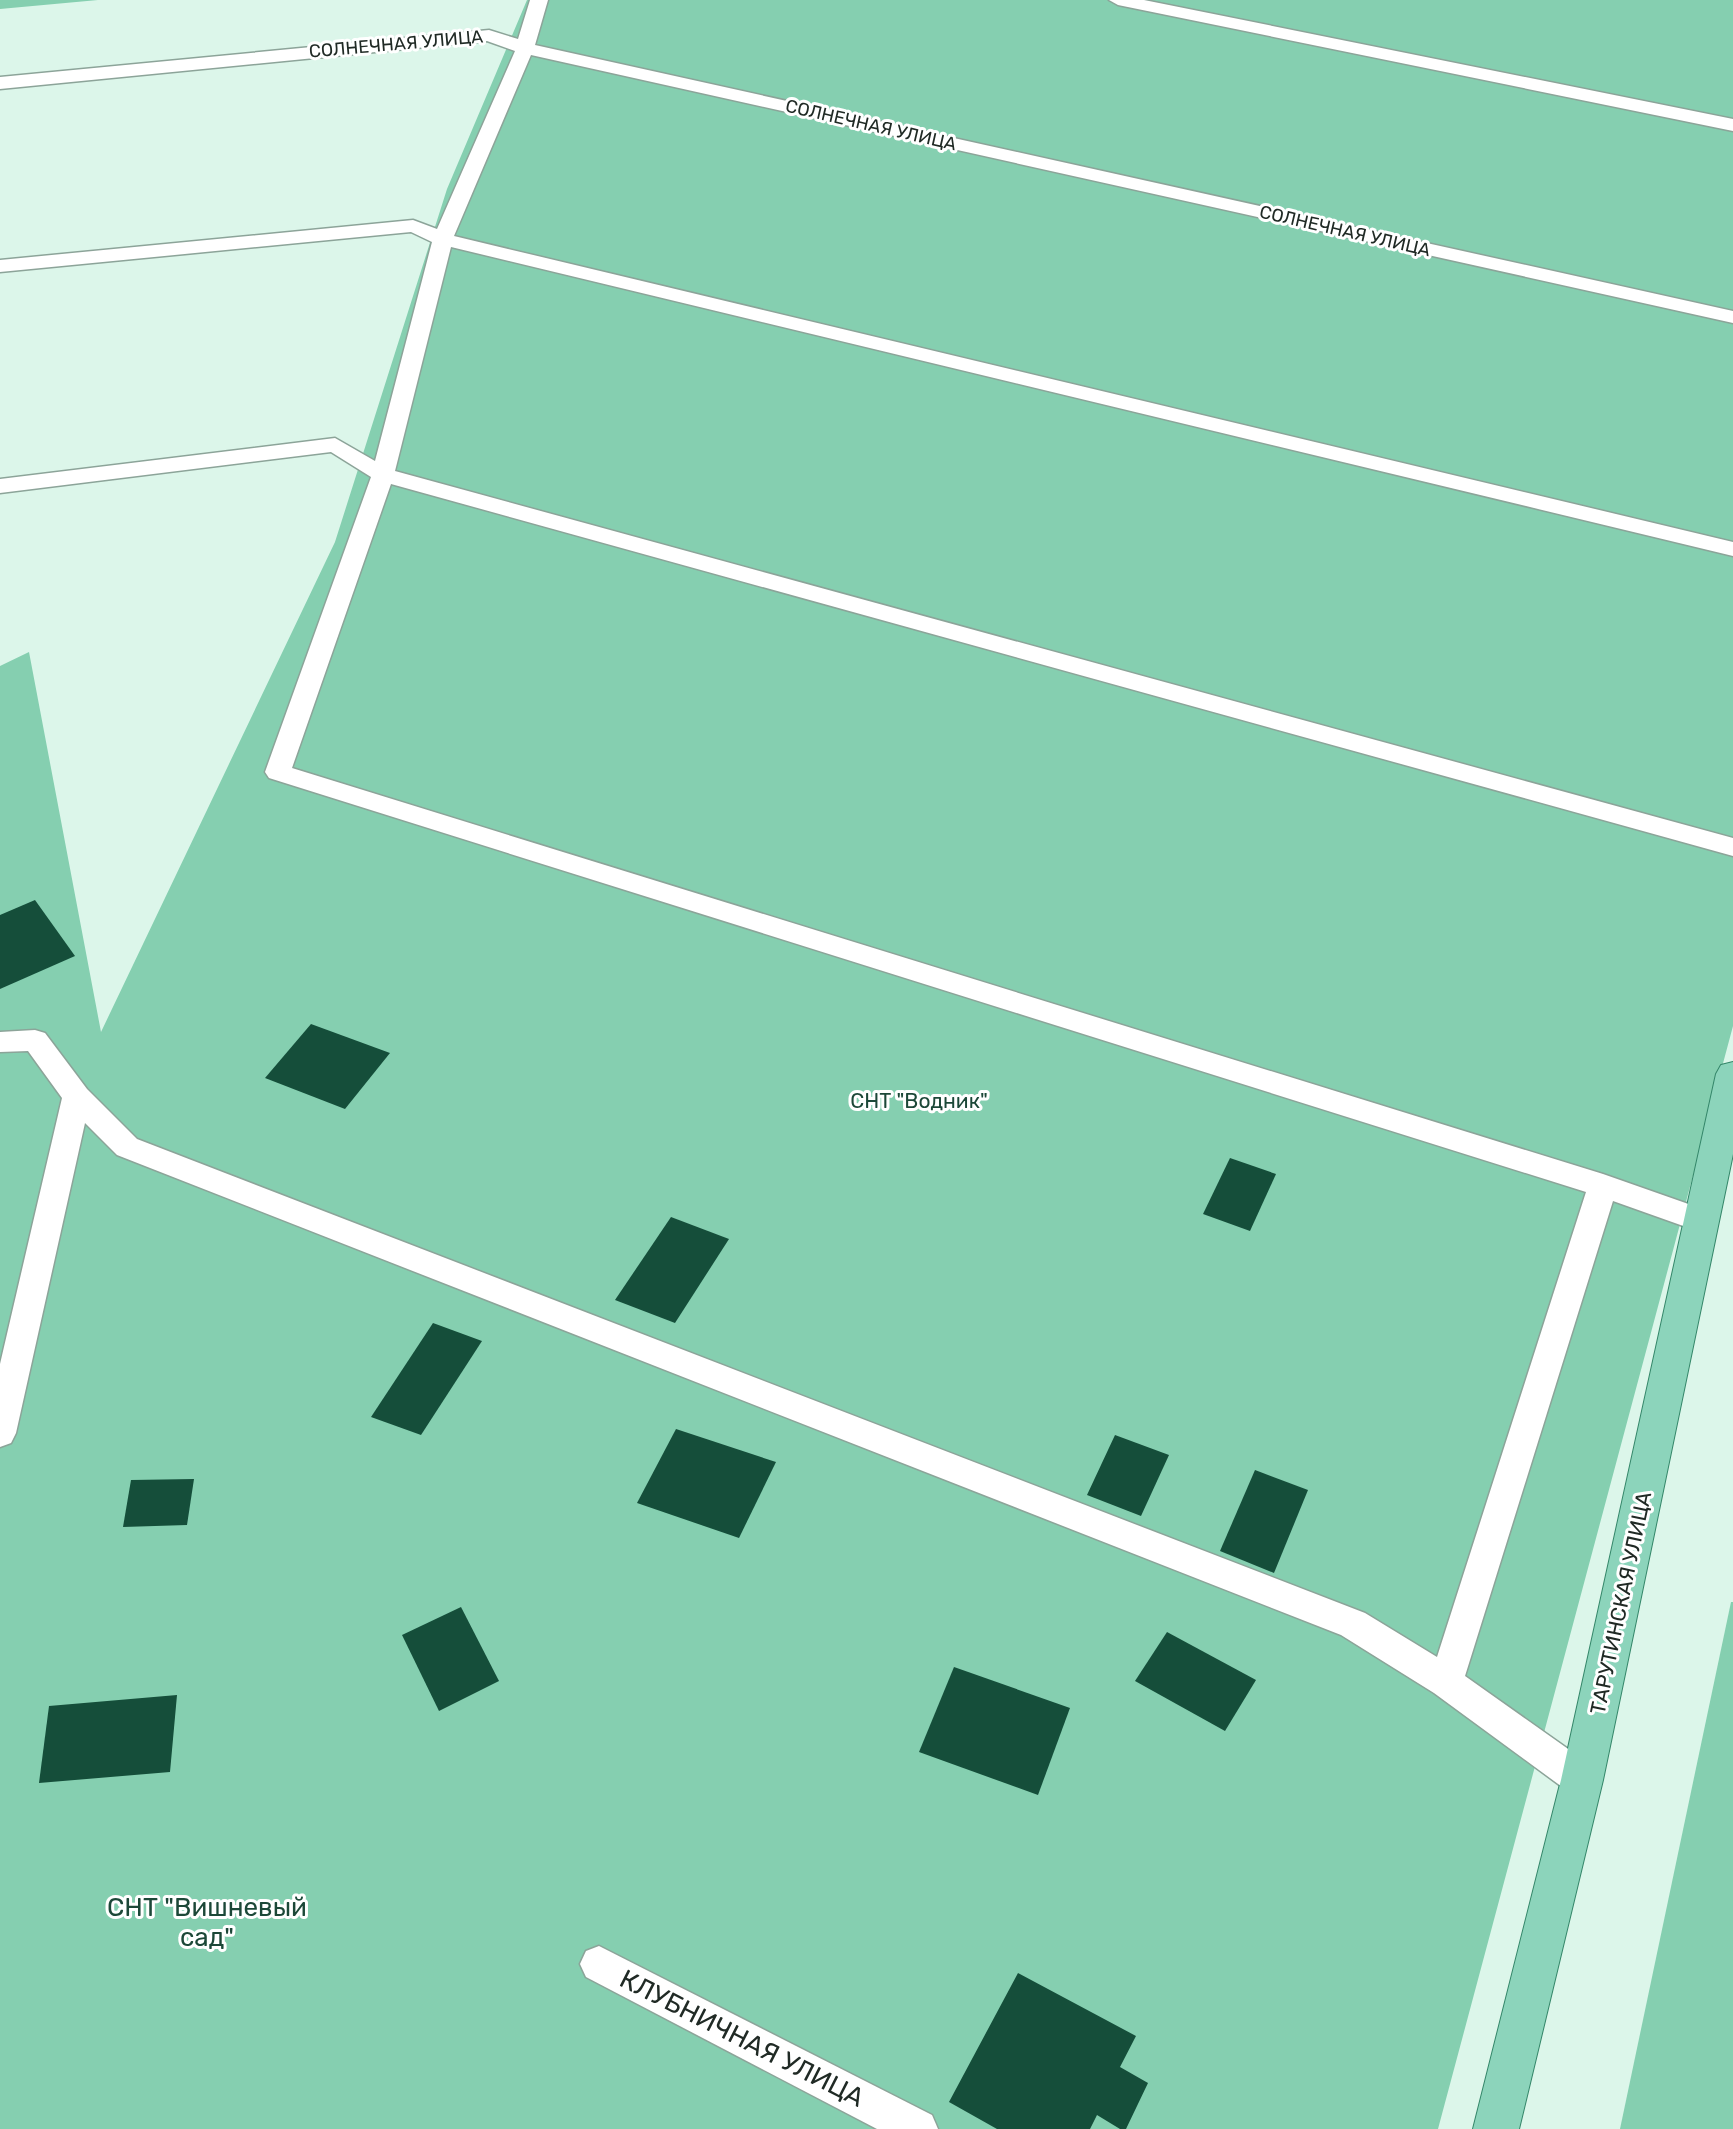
<svg xmlns="http://www.w3.org/2000/svg" width="1733" height="2129" viewBox="0 0 1733 2129" font-family="Rubik,sans-serif">
  <rect width="100%" height="100%" fill="#dcf6ea"/>
  <g fill="#85cfb0">
    <polygon points="0,0 98,0 0,9"/>
    <polygon points="527,0 1733,0 1733,1026 1438,2129 0,2129 0,666 29,652 101,1032 335,542 447,189"/>
    <polygon points="1731,1602 1733,1602 1733,2129 1620,2129"/>
  </g>
  <g fill="#154e3a">
    <polygon points="35,900 75,956 0,989 0,915"/>
    <polygon points="311,1024 390,1053 345,1109 265,1078"/>
    <polygon points="1230,1158 1276,1174 1250,1231 1203,1214"/>
    <polygon points="671,1217 729,1239 675,1323 615,1300"/>
    <polygon points="433,1323 482,1341 421,1435 371,1417"/>
    <polygon points="676,1429 776,1462 739,1538 637,1503"/>
    <polygon points="1115,1435 1169,1455 1141,1516 1087,1495"/>
    <polygon points="1255,1470 1308,1490 1274,1573 1220,1551"/>
    <polygon points="194,1479 187,1525 123,1527 131,1480"/>
    <polygon points="461,1607 499,1681 439,1711 402,1635"/>
    <polygon points="1167,1632 1256,1680 1225,1731 1135,1681"/>
    <polygon points="954,1667 1070,1708 1038,1795 919,1752"/>
    <polygon points="177,1695 170,1772 39,1783 49,1706"/>
    <polygon points="1018,1973 1136,2036 1120,2067 1148,2083 1126,2129 1120,2129 1097,2115 1090,2129 997,2129 949,2102"/>
  </g>
  <g fill="none" stroke-linecap="round" stroke-linejoin="round">
    <g stroke="#8ca499" stroke-width="3">
      <g id="service">
        <polygon points="530,0 548,0 535,45 1733,311 1733,323 531,55 454,236 1733,542 1733,556 451,247 395,471 1733,838 1733,856 391,484 292,768 1603,1174 1714,1213 1718,1221 1714,1229 1703,1233 1613,1201 1465,1676 1595,1768 1600,1780 1595,1792 1582,1797 1569,1792 1434,1693 1341,1635 117,1155 85,1123 16,1433 11,1443 0,1447 0,1364 62,1098 28,1051 0,1052 0,1032 35,1030 45,1033 87,1089 137,1139 1365,1613 1437,1657 1586,1192 269,778 265,772 371,477 331,452 0,493 0,479 335,438 375,461 432,242 411,232 0,272 0,260 413,220 437,229 515,51 487,41 0,89 0,77 489,30 518,39"/>
        <polygon points="1109,0 1144,0 1733,119 1733,131 1118,5"/>
        <polygon points="599,1946 932,2115 938,2129 877,2129 586,1977 580,1964 586,1951"/>
      </g>
    </g>
    <g stroke="#348669" stroke-width="2">
      <polygon id="primary" points="1733,1062 1733,1154 1603,1780 1519,2129 1473,2129 1561,1780 1716,1074 1721,1065"/>
    </g>
    <use href="#service" fill="#fff" fill-rule="evenodd"/>
    <use href="#primary" fill="#8cd4bb" fill-rule="evenodd"/>
  </g>
  <g text-anchor="middle" stroke-width="6" stroke-linejoin="round" paint-order="stroke">
    <g font-size="18" fill="#202a25" stroke="#fff">
      <text transform="translate(396 44) rotate(-5)" y="6">СОЛНЕЧНАЯ УЛИЦА</text>
      <text transform="translate(871 125) rotate(13)" y="6">СОЛНЕЧНАЯ УЛИЦА</text>
      <text transform="translate(1345 231) rotate(13)" y="6">СОЛНЕЧНАЯ УЛИЦА</text>
    </g>
    <g font-size="21" fill="#1c4838" stroke="#fff">
      <text x="919" y="1108">СНТ "Водник"</text>
    </g>
    <g font-size="21" fill="#202a25" stroke="#fff">
      <text transform="translate(1621 1603) rotate(-78)" y="7">ТАРУТИНСКАЯ УЛИЦА</text>
    </g>
    <g font-size="26" fill="#1c4838" stroke="#fff">
      <text x="207" y="1916">СНТ "Вишневый<tspan x="207" dy="30">сад"</tspan></text>
    </g>
    <g font-size="26" fill="#202a25" stroke="#fff">
      <text transform="translate(742 2038) rotate(27)" y="9">КЛУБНИЧНАЯ УЛИЦА</text>
    </g>
  </g>
</svg>
